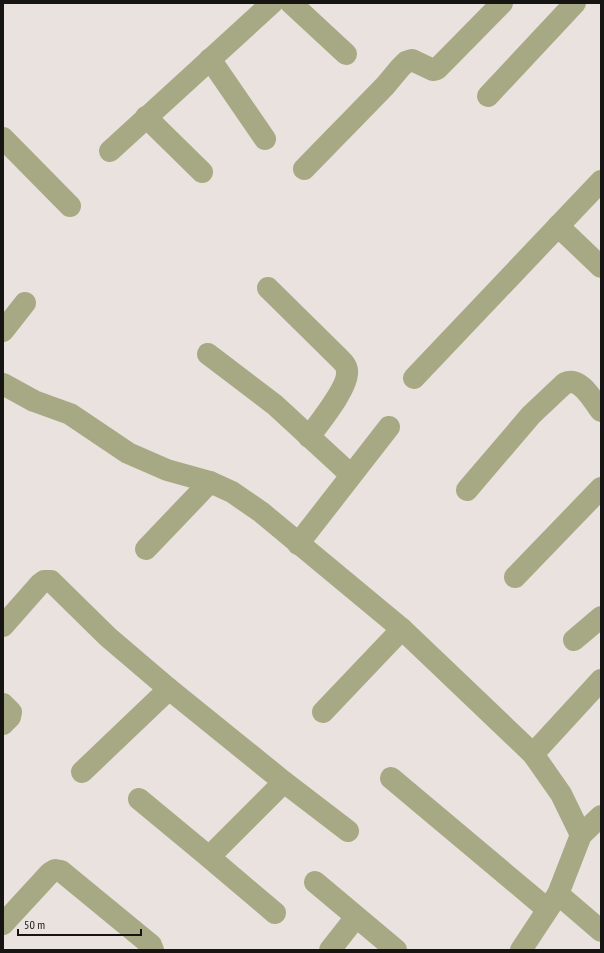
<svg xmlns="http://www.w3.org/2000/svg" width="604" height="953" viewBox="0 0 604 953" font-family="'PT Sans Narrow',sans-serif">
  <rect width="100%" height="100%" fill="#e9e2de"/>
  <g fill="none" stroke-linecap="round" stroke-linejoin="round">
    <g stroke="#a6a983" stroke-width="22">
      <polyline points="291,3 346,54"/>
      <polyline points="210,59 265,139"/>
      <polyline points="488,96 575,3"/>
      <polyline points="146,117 202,172"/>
      <polyline points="3,138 70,206"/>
      <polyline points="110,151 272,3"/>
      <polyline points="304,169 385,86 400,68 406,62 412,60 433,70 437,69 502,3"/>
      <polyline points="558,226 601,267"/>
      <path d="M268,288L339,358C343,362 347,366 347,371C349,387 319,423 309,437"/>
      <polyline points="3,331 25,303"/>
      <polyline points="208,354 275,405 351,475"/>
      <polyline points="414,378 601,181"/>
      <polyline points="3,384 34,401 70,414 128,453 167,470 210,482 232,492 261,512 402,629 533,754 561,794 581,835"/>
      <path d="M467,490L531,415L565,383C581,376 593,401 601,411"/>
      <polyline points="298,544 389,427"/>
      <polyline points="146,549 210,482"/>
      <polyline points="515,577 601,488"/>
      <polyline points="3,626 40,584 44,581 51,581 108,637 169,689 284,782 209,857 275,913"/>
      <polyline points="574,640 601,617"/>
      <polyline points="3,704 11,712 10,717 3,724"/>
      <polyline points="323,712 402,629"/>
      <polyline points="533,754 601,680"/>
      <polyline points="82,772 169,689"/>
      <polyline points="391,778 547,909"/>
      <polyline points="284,782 348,831"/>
      <polyline points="139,799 209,857"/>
      <polyline points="315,882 396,950"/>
      <polyline points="558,894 601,931"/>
      <polyline points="3,924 50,873 55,870 61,871 151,945 153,950"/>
      <polyline points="330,950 356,917"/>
      <polyline points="521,950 558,894 581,835 601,816"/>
    </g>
  </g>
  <rect width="604" height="953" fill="none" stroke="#171513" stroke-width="8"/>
  <path d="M18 929v6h123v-6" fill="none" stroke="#171513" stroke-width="2"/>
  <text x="24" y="929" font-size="12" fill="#171513" stroke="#e9e2de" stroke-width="3" paint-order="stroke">50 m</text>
</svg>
